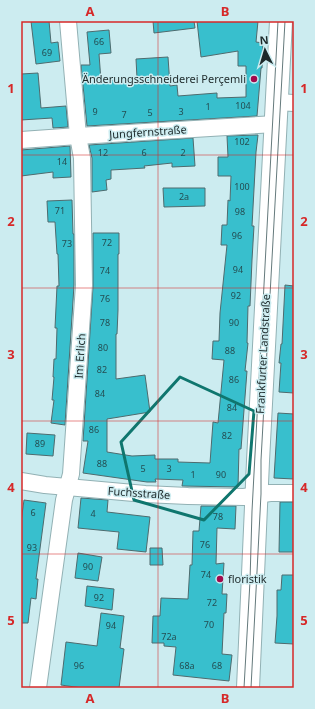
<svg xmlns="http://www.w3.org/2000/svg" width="315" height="709" viewBox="0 0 315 709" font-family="'Noto Sans',sans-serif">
  <rect width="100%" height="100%" fill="#ccecf0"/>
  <g fill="#38bfcd" stroke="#4e6b6e">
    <polygon points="31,21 49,21 51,43 58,42 60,61 36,64"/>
    <polygon points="153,21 194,21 195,28 154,33"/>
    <polygon points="197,21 258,21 256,42 263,43 262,68 261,68 257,116 87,126 81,65 90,65 87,32 109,30 111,53 99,54 101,81 137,78 136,59 168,57 170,86 177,85 178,96 217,93 217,98 246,97 246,66 238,66 238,51 201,57"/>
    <polygon points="38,73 41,108 66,106 68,127 53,128 52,118 21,120 21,74"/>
    <polygon points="256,135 258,135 256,152 252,226 254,226 252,260 250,306 248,306 247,343 248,343 245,371 247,371 241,449 239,449 238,487 182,486 183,480 155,479 156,482 147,482 83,473 88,441 83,441 93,286 93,233 119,233 119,254 118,254 118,310 117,334 116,334 116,379 145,375 150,412 107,419 107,452 132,456 155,455 155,459 178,459 178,462 210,463 213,422 218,423 224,360 212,359 213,341 219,341 220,313 227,245 221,245 222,225 227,225 228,200 230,201 231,176 218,176 218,157 228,157 227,136"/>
    <polygon points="193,138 195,166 172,167 172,163 144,166 145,168 111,170 111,179 106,180 107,190 92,192 92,158 89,145"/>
    <polygon points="70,146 71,177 53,178 53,172 21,176 21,150"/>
    <polygon points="163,188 205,188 205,206 164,207"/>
    <polygon points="72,200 73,234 74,234 74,285 65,425 51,423 54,400 52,400 54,377 53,377 54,359 56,359 57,328 55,328 57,286 59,286 58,254 57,254 55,222 48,222 47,201"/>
    <polygon points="285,285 294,286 294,393 279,392 281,363 279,363 281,344 282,344"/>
    <polygon points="278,413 294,414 294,479 274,478"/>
    <polygon points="27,433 55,435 53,456 26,454"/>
    <polygon points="81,498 108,500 107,512 150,517 146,552 117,549 119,532 78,528"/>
    <polygon points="24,500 46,503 36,579 38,579 36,599 31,598 28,623 21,623 21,522"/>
    <polygon points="280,502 294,502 294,552 279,552"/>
    <polygon points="201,506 236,506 235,529 217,528 216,564 224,563 222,594 227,594 226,613 224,613 222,654 232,655 229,681 173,675 176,647 164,646 164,643 152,643 153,616 160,616 161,598 188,599 190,565 192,565 193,531 199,531"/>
    <polygon points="150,548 162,548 163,565 150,565"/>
    <polygon points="78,553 102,557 98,581 75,578"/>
    <polygon points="282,575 294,575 294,644 275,643 277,616 277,590 281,590"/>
    <polygon points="87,586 114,589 112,610 85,606"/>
    <polygon points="101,613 124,616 120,648 124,649 119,688 82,688 61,685 66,642 97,646"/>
  </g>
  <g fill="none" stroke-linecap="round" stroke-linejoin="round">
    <g stroke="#92b1b4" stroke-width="18">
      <g id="street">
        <polyline points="276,102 294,103"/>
        <polyline points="21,140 78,136 275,124"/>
        <polyline points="21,481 45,485 145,494 188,496 244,497 270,493 294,493"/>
        <polyline points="38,688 64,500 71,474 84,285 82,158 78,136 68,21"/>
      </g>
    </g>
    <g stroke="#92b1b4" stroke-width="24">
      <polyline id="secondary" points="248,688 258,461 281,21"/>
    </g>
    <use href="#street" stroke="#fff" stroke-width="16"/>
    <use href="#secondary" stroke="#fff" stroke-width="22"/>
    <g stroke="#657a7c" stroke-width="1">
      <polyline points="244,688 250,581 252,511 278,21"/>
      <polyline points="251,688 261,494 261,460 285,21"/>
    </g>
  </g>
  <path fill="none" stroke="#0f766e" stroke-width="3" stroke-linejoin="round" d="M180,377L254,411L249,474L204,520L134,500L121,442Z"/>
  <path fill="none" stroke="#d62828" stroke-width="1" stroke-opacity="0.55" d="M158,21V688M21,155H294M21,288H294M21,421H294M21,554H294"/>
  <g fill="#a10a4c" stroke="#ccecf0" stroke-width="1.5">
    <circle cx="254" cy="79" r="4"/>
    <circle cx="220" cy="579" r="4"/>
  </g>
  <g text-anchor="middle" stroke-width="3" stroke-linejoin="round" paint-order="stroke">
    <g font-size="9" fill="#244e53">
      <text x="99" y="45">66</text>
      <text x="47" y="56">69</text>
      <text x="243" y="109">104</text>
      <text x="208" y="110">1</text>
      <text x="95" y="115">9</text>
      <text x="181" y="115">3</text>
      <text x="150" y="116">5</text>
      <text x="124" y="118">7</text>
      <text x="242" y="145">102</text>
      <text x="103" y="156">12</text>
      <text x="144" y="156">6</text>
      <text x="183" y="156">2</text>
      <text x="62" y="165">14</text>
      <text x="242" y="190">100</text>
      <text x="184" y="200">2a</text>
      <text x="60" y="214">71</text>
      <text x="240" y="215">98</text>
      <text x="237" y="239">96</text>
      <text x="107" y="246">72</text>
      <text x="67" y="247">73</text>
      <text x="238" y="273">94</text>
      <text x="105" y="274">74</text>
      <text x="236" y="299">92</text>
      <text x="105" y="302">76</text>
      <text x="105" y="326">78</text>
      <text x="234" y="326">90</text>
      <text x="103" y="351">80</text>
      <text x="230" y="354">88</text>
      <text x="102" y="373">82</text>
      <text x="234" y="383">86</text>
      <text x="100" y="397">84</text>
      <text x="232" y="411">84</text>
      <text x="94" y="433">86</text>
      <text x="227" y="439">82</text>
      <text x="40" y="447">89</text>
      <text x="102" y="467">88</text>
      <text x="143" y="472">5</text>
      <text x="169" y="472">3</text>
      <text x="193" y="478">1</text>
      <text x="221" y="478">90</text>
      <text x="33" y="516">6</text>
      <text x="93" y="517">4</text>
      <text x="218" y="520">78</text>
      <text x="205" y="548">76</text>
      <text x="32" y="551">93</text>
      <text x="88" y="570">90</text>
      <text x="206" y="578">74</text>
      <text x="99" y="601">92</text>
      <text x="212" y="606">72</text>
      <text x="209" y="628">70</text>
      <text x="111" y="629">94</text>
      <text x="169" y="640">72a</text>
      <text x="79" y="669">96</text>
      <text x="187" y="669">68a</text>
      <text x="217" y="669">68</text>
    </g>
    <g font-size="11" fill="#1d292a" stroke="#ccecf0" text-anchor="end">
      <text x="246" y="83">Änderungsschneiderei Perçemli</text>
      <text x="228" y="583" text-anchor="start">floristik</text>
    </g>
    <g font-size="11" fill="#1d292a" stroke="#ccecf0">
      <text transform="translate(148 132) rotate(-4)" y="4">Jungfernstraße</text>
      <text transform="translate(263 354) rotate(-87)" y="4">Frankfurter Landstraße</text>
      <text transform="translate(80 356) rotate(-86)" y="4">Im Erlich</text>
      <text transform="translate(139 493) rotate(4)" y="4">Fuchsstraße</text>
    </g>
  </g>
  <rect width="315" height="709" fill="none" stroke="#ccecf0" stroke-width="44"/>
  <g transform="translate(265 50) rotate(355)" stroke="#ccecf0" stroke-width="3" paint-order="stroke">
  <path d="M0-3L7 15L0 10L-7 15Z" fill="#1d292a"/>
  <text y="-6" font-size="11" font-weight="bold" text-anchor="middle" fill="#1d292a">N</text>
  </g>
  <rect x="22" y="22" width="271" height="665" fill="none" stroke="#d62828" stroke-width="1.5"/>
  <g font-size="13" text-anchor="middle" font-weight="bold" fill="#d62828">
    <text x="90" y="16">A</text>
    <text x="225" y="16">B</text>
    <text x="11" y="93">1</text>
    <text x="304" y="93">1</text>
    <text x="11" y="226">2</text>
    <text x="304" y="226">2</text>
    <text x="11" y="359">3</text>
    <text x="304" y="359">3</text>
    <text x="11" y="492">4</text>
    <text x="304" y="492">4</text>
    <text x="11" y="625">5</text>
    <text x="304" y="625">5</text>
    <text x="90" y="703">A</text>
    <text x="225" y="703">B</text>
  </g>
</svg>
